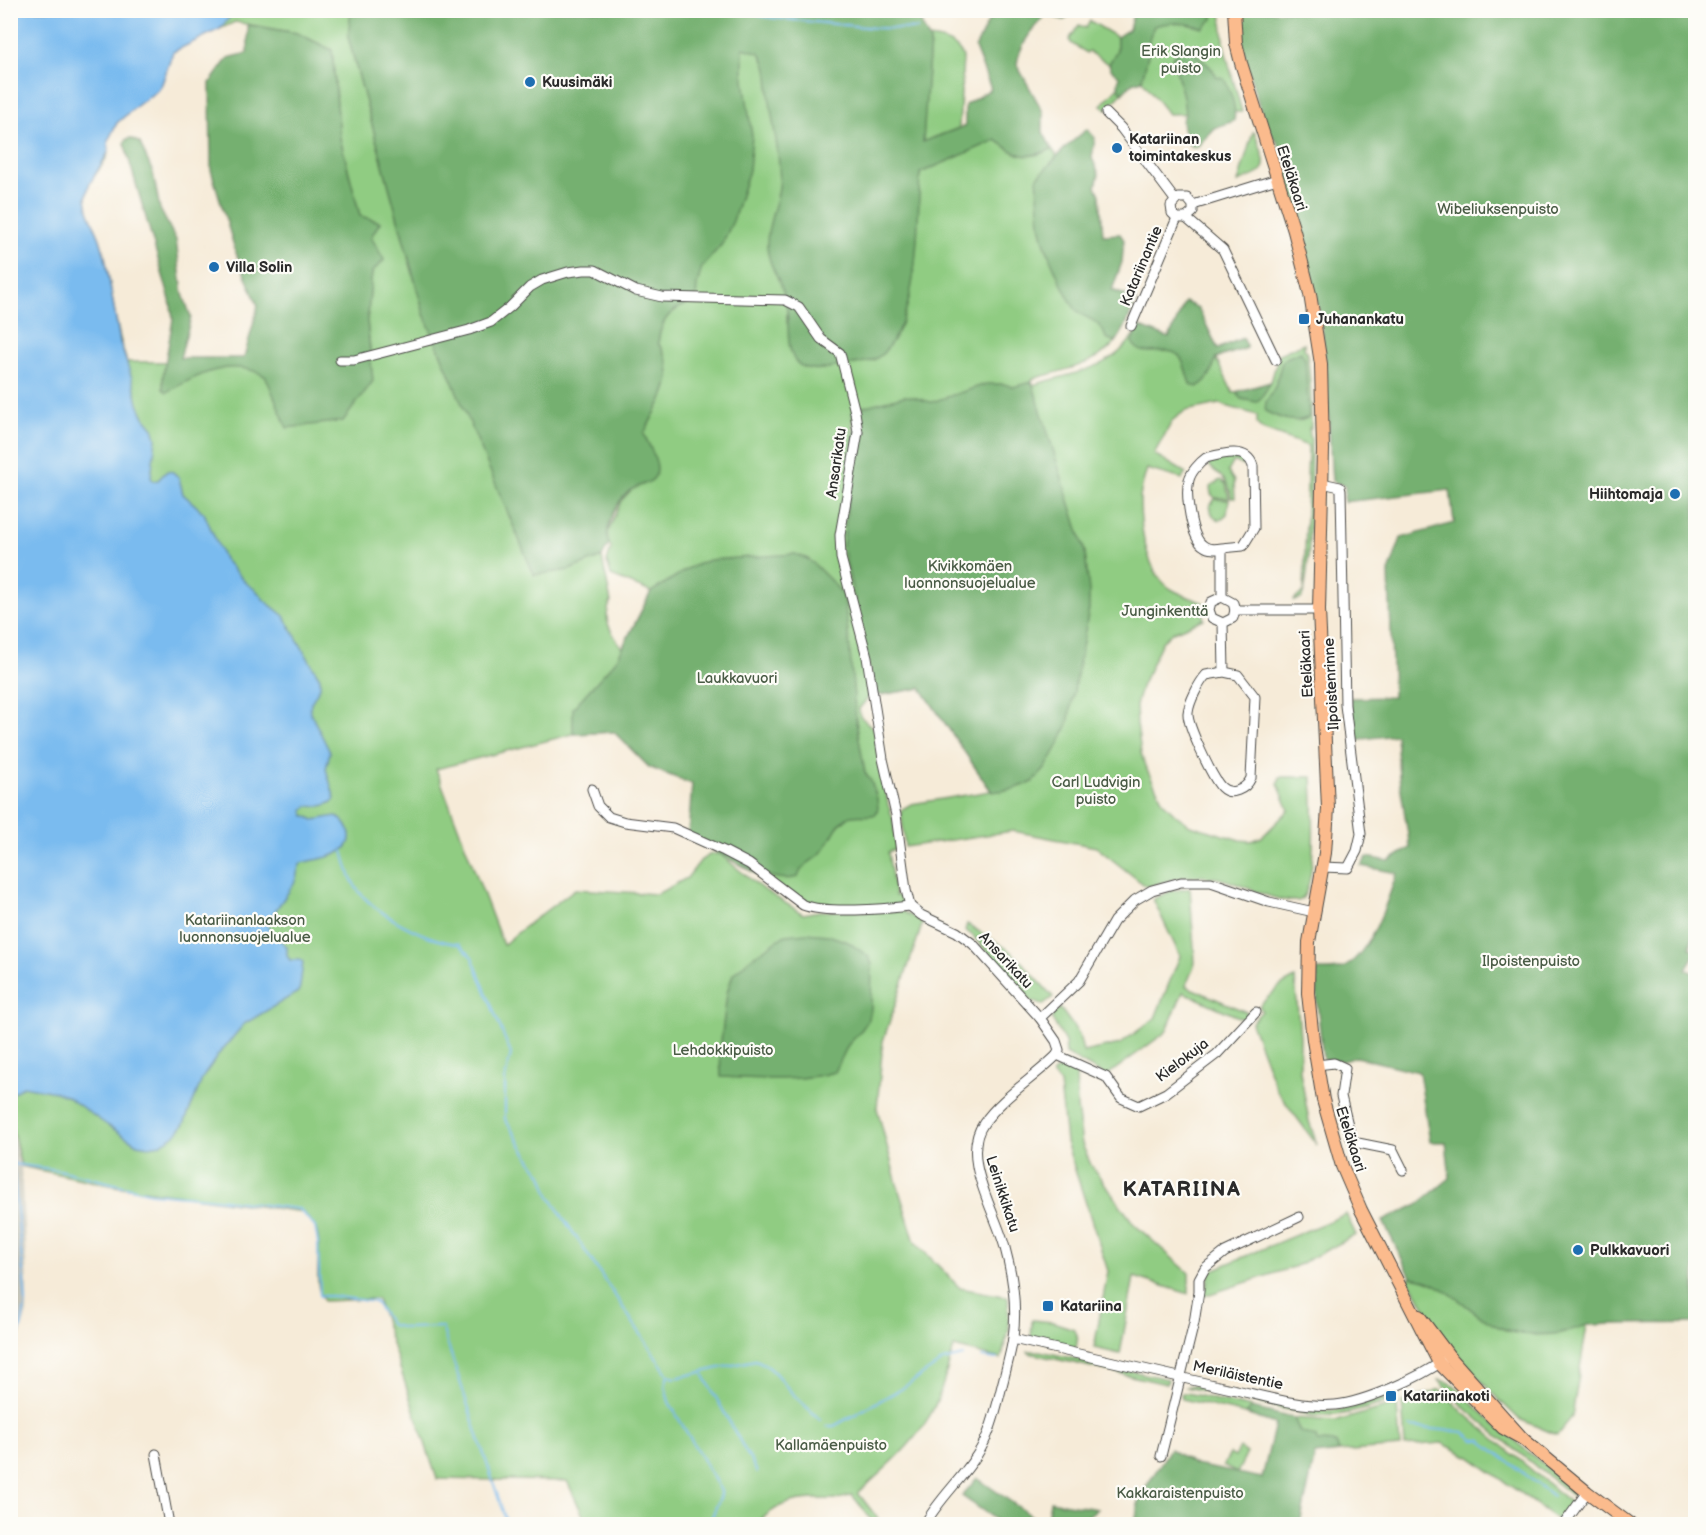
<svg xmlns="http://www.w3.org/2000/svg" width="1706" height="1535" viewBox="0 0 1706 1535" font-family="'Balsamiq Sans',sans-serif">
  <rect width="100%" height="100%" fill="#fdfcf7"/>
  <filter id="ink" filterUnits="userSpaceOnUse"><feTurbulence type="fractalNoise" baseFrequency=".0167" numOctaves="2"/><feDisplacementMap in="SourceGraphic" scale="12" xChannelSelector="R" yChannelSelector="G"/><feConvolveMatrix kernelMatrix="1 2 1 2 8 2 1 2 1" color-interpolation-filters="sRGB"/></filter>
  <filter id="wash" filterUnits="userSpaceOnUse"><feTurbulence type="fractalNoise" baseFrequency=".008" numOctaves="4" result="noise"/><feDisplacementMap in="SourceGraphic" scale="24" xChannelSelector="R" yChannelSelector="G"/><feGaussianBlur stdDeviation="1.35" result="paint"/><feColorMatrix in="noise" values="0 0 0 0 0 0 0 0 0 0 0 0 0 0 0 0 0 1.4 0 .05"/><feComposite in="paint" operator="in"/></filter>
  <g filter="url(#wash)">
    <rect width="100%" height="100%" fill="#f6ebd8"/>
    <polygon fill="#c6c5b8" points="10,1117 21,1167 27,1284 27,1312 11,1367"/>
    <g fill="#90cc82" stroke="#5e7c56" stroke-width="1.5" fill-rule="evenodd">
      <path d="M714,10L781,32L787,323L844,365L874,360L884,352L915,248L920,173L996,140C1019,156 1024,161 1052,149L1057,156L1051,164L1091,281L1136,300C1131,312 1127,324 1121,334C1103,365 1063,370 1032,379L1033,385C1073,373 1121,368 1138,326L1169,339L1185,302L1198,308L1218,349L1243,338L1247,348L1216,358L1233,393L1271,382L1279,354L1304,343V349L1307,351C1310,377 1312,403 1311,429L1309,428L1311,441C1310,467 1312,583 1301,599L1293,601L1304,591L1308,446L1262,429L1257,424V415L1219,404L1185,411L1173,420L1154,454L1186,473L1182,479L1147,469C1144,479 1140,490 1140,501C1140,528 1147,576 1173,590C1182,595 1194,599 1204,603L1202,611L1204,619L1173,632L1162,642L1141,687L1136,706L1137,724L1141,753L1145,766L1164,803L1176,815L1190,825L1240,840L1251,841L1262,837L1289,810L1278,784L1280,777H1312C1313,802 1318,883 1301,900C1283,906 1244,885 1225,880C1197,872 1173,878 1147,887L1096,847L1013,831L905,847L901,810L911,804L991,791L921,688L875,696L858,432L852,410L864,654L869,697L859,709L860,716L875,730L888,804L893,819L896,849L888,852L895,896H901L905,904C871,907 837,908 804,902L688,835L693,784L649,767L614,732L573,734L436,769L503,945L523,928L575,889L657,894L687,878L701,860L711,854H720L761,888L803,914L819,911H902L923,922L883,1041L877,1108L897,1184L915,1242L960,1288L1008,1297L1009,1329L1001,1359L954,1347C948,1365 944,1384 937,1401C922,1438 887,1467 858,1493L882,1524H875L852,1495C839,1501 829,1499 815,1499C793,1499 772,1507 757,1524H587L567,1481L437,1479L377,1299L324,1301C310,1282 325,1248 315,1227C312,1222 306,1217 303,1212L114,1186L21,1166L10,1117V464L61,215L108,141C108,145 109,150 108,154C102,170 86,180 86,199C86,215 97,229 101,243C112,282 113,323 127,362L301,361L371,357L367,321L372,272L384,260L370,237L380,222L360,216L340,138L332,50L297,33L235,22L220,29L218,11H353L348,37L424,314ZM662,297L694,300C671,310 661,317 658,343C683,379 659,401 644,434L656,463L621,501L606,537L611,548L607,562L611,576L651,592L622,648C612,632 601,621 611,602L602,557L569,570L553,572Z"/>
      <polygon points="1135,11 1221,11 1225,50 1242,112 1168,114 1142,80 1132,83 1107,109 1101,105 1137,67"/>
      <polygon points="1090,21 1117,37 1117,50 1109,64 1089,52 1087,53 1072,44 1069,40 1079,25 1086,28"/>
      <path d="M928,38C942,39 957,43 963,57L959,128L922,142L930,42Z"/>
      <path d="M1253,132L1255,133C1266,165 1274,170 1238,182Z"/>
      <path d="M1234,458H1242L1246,461L1244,466L1234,461L1228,472L1234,481L1235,498H1231C1229,478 1220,477 1207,464L1218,459Z"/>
      <polygon points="1220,480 1226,484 1229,498 1215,498 1211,494 1210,487"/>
      <path d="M1215,499L1229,500L1227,514L1220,520C1212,518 1211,512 1210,505Z"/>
      <polygon points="1190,888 1195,963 1186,986 1251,1014 1245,1020 1183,992 1166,1032 1106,1076 1066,1054 1065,1042 1052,1019 1053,1015 1060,1008 1079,1034 1083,1052 1120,1044 1155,1018 1180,956 1153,899 1171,891"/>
      <polygon points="967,924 1006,948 1018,958 1053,997 1042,1005 1031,1001 973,936 965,930"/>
      <polygon points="1295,978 1300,1037 1300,1071 1309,1121 1317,1145 1277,1091 1251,1023 1262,1011 1259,1006 1280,986"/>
      <polygon points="1066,1062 1076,1066 1077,1107 1082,1144 1091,1165 1134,1224 1189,1273 1189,1294 1134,1277 1120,1354 1094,1348 1108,1271 1066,1142 1060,1084 1052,1074"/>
      <polygon points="1346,1214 1356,1235 1294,1267 1204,1296 1210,1271"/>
      <path d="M1411,1277C1431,1279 1444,1289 1461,1301C1475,1311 1491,1325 1508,1331C1533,1339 1563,1333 1587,1325L1572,1417L1557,1435L1519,1419L1492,1393L1446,1340L1408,1280Z"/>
      <path d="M1032,1320L1053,1322L1074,1329C1079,1336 1079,1342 1074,1349L1031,1339Z"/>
      <polygon points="1028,1351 1040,1351 1168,1379 1167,1384 1029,1353"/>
      <polygon points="1439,1380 1448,1382 1454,1385 1495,1425 1570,1486 1574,1497 1486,1426 1464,1407"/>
      <path d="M1192,1385L1299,1409C1335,1413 1349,1409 1383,1398L1384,1400L1388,1398L1389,1400L1395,1396L1396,1399C1369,1408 1344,1417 1314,1416L1186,1387Z"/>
      <polygon points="1440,1389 1464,1413 1571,1503 1572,1506 1558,1520 1470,1457 1442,1443 1405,1446 1402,1402"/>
      <polygon points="1182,1393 1187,1393 1251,1408 1245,1414 1182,1399 1181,1394"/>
      <polygon points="1397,1404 1400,1447 1339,1452 1336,1443 1317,1442 1315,1437 1299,1432 1294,1418 1337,1421"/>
      <polygon points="1240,1448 1247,1453 1237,1473 1223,1466 1230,1454 1235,1457"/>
    </g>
    <g fill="#74b070" stroke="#506e4e" stroke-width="1.5">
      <path d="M351,10L922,11L921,23L930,41L923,142L965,126V105L991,89L975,48L989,20L997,11H1061L1070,16L1064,20L1046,15C1033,27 1018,48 1017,65L1043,112V132L1052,149C1024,161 1019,156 996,140L920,173C917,224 921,313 883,353C872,365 852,363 836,367C774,381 794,334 785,297C780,279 768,265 767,246C766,227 776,207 779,188C782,164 773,127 770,102C768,90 770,78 766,66C765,62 762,57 760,53L743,48V72L752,136L749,170L733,221L722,244L702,267L697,285L696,299C672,310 661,316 658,343C683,379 659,401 644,434C648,444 658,459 657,470C656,485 637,484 628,492C617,501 603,530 609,544L602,557L569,570L534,575L424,314L348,37Z"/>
      <path d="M1134,11H1214L1213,19L1203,28C1187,23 1170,21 1154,26L1149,40V51L1142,80L1132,83L1122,93L1118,87L1119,76L1111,69L1109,64L1117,50V37L1129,29Z"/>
      <path d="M1241,11H1695L1696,922L1690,948L1696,952L1686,969L1696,975L1695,1323C1661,1324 1625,1323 1590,1325C1581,1326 1573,1330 1564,1332C1549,1336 1525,1335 1510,1331C1472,1321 1451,1281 1411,1277L1383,1221L1418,1204L1450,1178L1446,1142H1430L1419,1072L1356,1057L1343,1061L1323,1059L1317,1002V970C1325,970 1338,971 1345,967C1372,950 1387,902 1397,873L1361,866L1367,857L1389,861L1410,848L1399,777L1396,735L1354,740L1350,698L1393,697L1389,572L1401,538L1454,523L1450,490L1344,502L1345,486L1332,481C1328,424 1329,367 1319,311C1312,272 1299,234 1288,195L1291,194C1286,178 1286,160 1279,145C1275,138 1269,133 1265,125C1255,89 1238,48 1241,11Z"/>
      <path d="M248,25L297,33L332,50L340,138L360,216L380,222L371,237L384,260L372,272L367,321L373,381L343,421L287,428L266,377C233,356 197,375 167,392L163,389V376L173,319L170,300L124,143L127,139L131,138L140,143L153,173L160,209L176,240L183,294L191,317L180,358H244L258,306L236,253L211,170L210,83L228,58L248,53Z"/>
      <path d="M1181,47L1192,49C1201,62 1211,63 1217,77L1224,78C1230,92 1237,105 1234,121L1214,128L1197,147L1194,148L1189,145L1183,129L1182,121L1185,114L1183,97L1173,57Z"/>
      <path d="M1087,129L1095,138L1092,158L1099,174L1096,186L1100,195L1103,235L1120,234L1124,240L1122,262L1112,290L1136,300L1125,327L1116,342L1106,338C1099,315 1082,321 1074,307C1062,287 1045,251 1041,229C1038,212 1039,195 1037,178L1066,147Z"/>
      <path d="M1185,302L1198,308L1218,349L1243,338L1247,348L1216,358C1212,371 1210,380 1197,387L1190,384C1187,376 1185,364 1180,357C1168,342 1143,363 1132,342L1138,326L1169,338Z"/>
      <path d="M1301,352L1305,359L1309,417C1296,425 1278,418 1265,411L1266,402L1275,387L1282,362L1286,358Z"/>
      <path d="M1032,382L1085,552L1089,591V609L1068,724L1057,748L1045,769L1033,782L1014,789L992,792L921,688L875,696L843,547L858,408L904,396C914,395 922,401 932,402L986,384H1004L1013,387Z"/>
      <polygon points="1271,382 1261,398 1256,402 1241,399 1236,392"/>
      <path d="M795,554L808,559L814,564L835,585L844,597L849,641L856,721L865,773L871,781L877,798L878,808L876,814C867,818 857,813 849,817C833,825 832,843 820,854C811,863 802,864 798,877C768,887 715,850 688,835L692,784L649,767L614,732L573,734V708L617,659L651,592L689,568L709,560Z"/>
      <path d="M806,933L828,935L848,942L868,956L872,964L871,1009L869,1019L860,1032L848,1045L835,1072C799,1082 758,1079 721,1077L720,1050L727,993L733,974L750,959L785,935Z"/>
      <polygon points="1251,1408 1294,1418 1300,1432 1316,1437 1317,1442 1336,1443 1339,1452 1315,1455 1300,1524 1135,1524 1139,1498 1170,1449 1195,1465 1262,1478 1275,1424 1245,1414"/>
      <polygon points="977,1478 1043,1524 1002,1524 962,1496"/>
      <polygon points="1050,1501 1097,1509 1088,1516 1088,1524 1046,1524"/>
    </g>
    <path fill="#7abbef" stroke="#52738d" stroke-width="1.5" d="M11,10L245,11L230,17L220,29L173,52L162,84L158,90L138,105L117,123L108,141L109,151L89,185L86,198L88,210L100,239L105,256L120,342L134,385L138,404L144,417L153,428L156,438L151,477L153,481L158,480L167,471L173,472L179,478L183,494L204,513L224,559L246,583L257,591L264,600L284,616L315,670L320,678V687L311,703L310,712L330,752L326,769L335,799C329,806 317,807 308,806L303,810L304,815L314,820L336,816C343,820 349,827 350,835C353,857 315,859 301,863C296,870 298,875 295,881C289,894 269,915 268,927L287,947V956L290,960H300L303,962L300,987L298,992L244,1024L218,1055L203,1077L184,1124L174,1136L161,1144L149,1146L137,1144L107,1125L66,1096L55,1092L23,1086L11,1095Z"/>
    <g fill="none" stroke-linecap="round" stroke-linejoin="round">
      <g stroke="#7abbef" stroke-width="2">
        <polyline points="751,10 760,16 773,18 876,28 917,29"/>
        <path d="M343,851C347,865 350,882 361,894C380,916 430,942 459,944L472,957L511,1054L505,1078V1119L531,1161L542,1175L550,1197L564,1219L668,1375L675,1378L755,1360C772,1365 780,1380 791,1392C800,1402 811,1410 820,1420"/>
        <polyline points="10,1139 26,1302 21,1328 10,1352"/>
        <polyline points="13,1164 59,1170 151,1193 208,1198 299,1209 315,1227 318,1243 320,1296 332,1296 375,1302 391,1325 406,1328 442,1327 507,1524"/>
        <polyline points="982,1357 997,1359"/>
        <polyline points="702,1372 757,1472"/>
        <polyline points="668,1375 665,1386 669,1402 721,1491 721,1495 709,1524"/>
        <polyline points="826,1426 834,1426 901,1389 943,1361 963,1356"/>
        <polyline points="1410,1427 1464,1432 1474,1440 1480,1440 1553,1496"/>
        <polyline points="1589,1522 1593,1524"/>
      </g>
    </g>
  </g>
  <g filter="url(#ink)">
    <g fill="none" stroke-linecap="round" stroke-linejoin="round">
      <g stroke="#494845" stroke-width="11">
        <g id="minor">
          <polyline points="1106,113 1121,128 1175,200"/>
          <polyline points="1193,205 1193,212 1186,218 1177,218 1172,213 1171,206 1178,198 1187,198 1193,205 1277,179"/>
          <polyline points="1186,218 1223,250 1276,360"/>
          <polyline points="1131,326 1177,218"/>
          <polyline points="340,360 354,360 469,330 491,322 510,307 530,287 542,280 568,272 584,270 595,270 636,291 662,297 785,300 799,307 821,339 840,353 855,412 858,432 840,535 841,558 867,657 883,759 896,815 906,890 910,906 921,915 957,932 973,944 1040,1018 1056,1041 1059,1050 1057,1055"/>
          <path d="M1222,548C1216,549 1209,550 1204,546C1191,539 1185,494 1189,480C1191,472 1199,463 1206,458C1221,454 1247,446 1253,466L1254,528L1243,546L1222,548V597L1233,603L1235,610"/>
          <polyline points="1222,597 1211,602 1209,610 1212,618 1223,623"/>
          <polyline points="1235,610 1319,610"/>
          <path d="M1224,672L1238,675L1255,697L1251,778C1246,789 1231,797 1221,787C1212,777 1187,725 1188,713C1189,702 1199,683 1206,675L1224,672L1223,623L1233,618L1235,610"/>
          <path d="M592,789L598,806L609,817L625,822L673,828L724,851L749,864L803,905C827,914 884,909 910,906"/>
          <polyline points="1322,867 1348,868 1357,851 1361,834 1345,705 1341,491 1340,487 1322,483"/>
          <polyline points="1040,1018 1079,981 1114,921 1135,900 1152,890 1181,882 1211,882 1269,902 1314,912"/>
          <polyline points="1057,1055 1106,1077 1121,1098 1139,1106 1166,1093 1217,1054 1256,1012"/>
          <polyline points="1317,1065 1334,1063 1345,1068 1341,1096 1351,1138 1358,1143 1393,1150 1403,1170"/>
          <path d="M1013,1339C1084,1355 1155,1372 1227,1388C1261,1395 1299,1408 1335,1405C1365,1402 1419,1378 1444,1360"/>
          <polyline points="156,1454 169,1524"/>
          <polyline points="1161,1456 1194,1323 1199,1291 1199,1279 1205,1268 1225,1252 1299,1217"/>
          <path d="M925,1524C939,1499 961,1480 977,1455C992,1432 997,1404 1004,1378C1007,1365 1011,1352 1013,1338C1017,1309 1013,1277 1005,1248C996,1212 959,1157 984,1123C1001,1098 1035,1077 1057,1055"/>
          <polyline points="1564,1524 1587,1492"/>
        </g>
      </g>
      <g stroke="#494845" stroke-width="14">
        <g id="major">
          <polyline points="1234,10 1236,43 1241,63 1294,231 1310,294 1321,364 1323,450 1319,610 1328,808 1325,853 1309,942 1308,993 1313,1040 1323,1100 1342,1166 1361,1210 1439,1363 1503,1428 1523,1439"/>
          <polyline points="1419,1316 1449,1356 1523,1439 1587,1492 1630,1524"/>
        </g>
      </g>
      <use href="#minor" stroke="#fff" stroke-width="9"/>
      <use href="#major" stroke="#fbbb8d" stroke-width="12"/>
    </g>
  </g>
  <g fill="#1f6fb2" stroke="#fdfcf7" stroke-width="2">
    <circle cx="530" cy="82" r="6"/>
    <circle cx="1117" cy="148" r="6"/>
    <circle cx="214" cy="267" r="6"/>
    <rect x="1298" y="313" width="12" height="12" rx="3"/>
    <circle cx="1675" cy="494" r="6"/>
    <circle cx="1578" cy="1250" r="6"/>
    <rect x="1042" y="1300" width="12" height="12" rx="3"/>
    <rect x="1385" y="1390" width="12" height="12" rx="3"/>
  </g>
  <g text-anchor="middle" stroke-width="4.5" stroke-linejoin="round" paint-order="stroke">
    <g font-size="15" fill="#495b45" stroke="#fdfcf7">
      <text x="1181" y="56">Erik Slangin<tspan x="1181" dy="17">puisto</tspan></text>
      <text x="1498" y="214">Wibeliuksenpuisto</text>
      <text x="970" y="571">Kivikkomäen<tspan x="970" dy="17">luonnonsuojelualue</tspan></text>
      <text x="1165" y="616">Junginkenttä</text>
      <text x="737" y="683">Laukkavuori</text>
      <text x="1096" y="787">Carl Ludvigin<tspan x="1096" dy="17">puisto</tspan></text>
      <text x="245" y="925">Katariinanlaakson<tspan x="245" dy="17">luonnonsuojelualue</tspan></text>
      <text x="1531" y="966">Ilpoistenpuisto</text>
      <text x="723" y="1055">Lehdokkipuisto</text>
      <text x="831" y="1450">Kallamäenpuisto</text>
      <text x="1180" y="1498">Kakkaraistenpuisto</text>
    </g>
    <g font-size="15" font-weight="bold" fill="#2b2b2b" stroke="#fdfcf7" text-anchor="start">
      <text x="542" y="87">Kuusimäki</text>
      <text x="1129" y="144">Katariinan<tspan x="1129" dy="17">toimintakeskus</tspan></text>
      <text x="226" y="272">Villa Solin</text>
      <text x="1316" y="324">Juhanankatu</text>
      <text x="1663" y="499" text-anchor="end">Hiihtomaja</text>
      <text x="1590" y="1255">Pulkkavuori</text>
      <text x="1060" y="1311">Katariina</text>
      <text x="1403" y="1401">Katariinakoti</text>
    </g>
    <g font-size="15" fill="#2b2b2b" stroke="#fdfcf7">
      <text transform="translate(1292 178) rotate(72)" y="5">Eteläkaari</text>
      <text transform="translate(1141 266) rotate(-67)" y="5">Katariinantie</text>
      <text transform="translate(836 463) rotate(-82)" y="5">Ansarikatu</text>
      <text transform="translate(1306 664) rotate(-93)" y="5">Eteläkaari</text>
      <text transform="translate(1331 684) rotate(-93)" y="5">Ilpoistenrinne</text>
      <text transform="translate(1006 960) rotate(47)" y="5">Ansarikatu</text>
      <text transform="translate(1182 1060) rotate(-37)" y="5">Kielokuja</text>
      <text transform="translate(1351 1139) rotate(72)" y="5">Eteläkaari</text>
      <text transform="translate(1003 1194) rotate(72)" y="5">Leinikkikatu</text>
      <text transform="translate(1238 1375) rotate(12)" y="5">Meriläistentie</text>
    </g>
    <g font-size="21" font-weight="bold" letter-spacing="1.5" fill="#2b2b2b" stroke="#fdfcf7">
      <text x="1182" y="1196">KATARIINA</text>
    </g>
  </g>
  <rect width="1706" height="1535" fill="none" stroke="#fdfcf7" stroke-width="36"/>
</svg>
